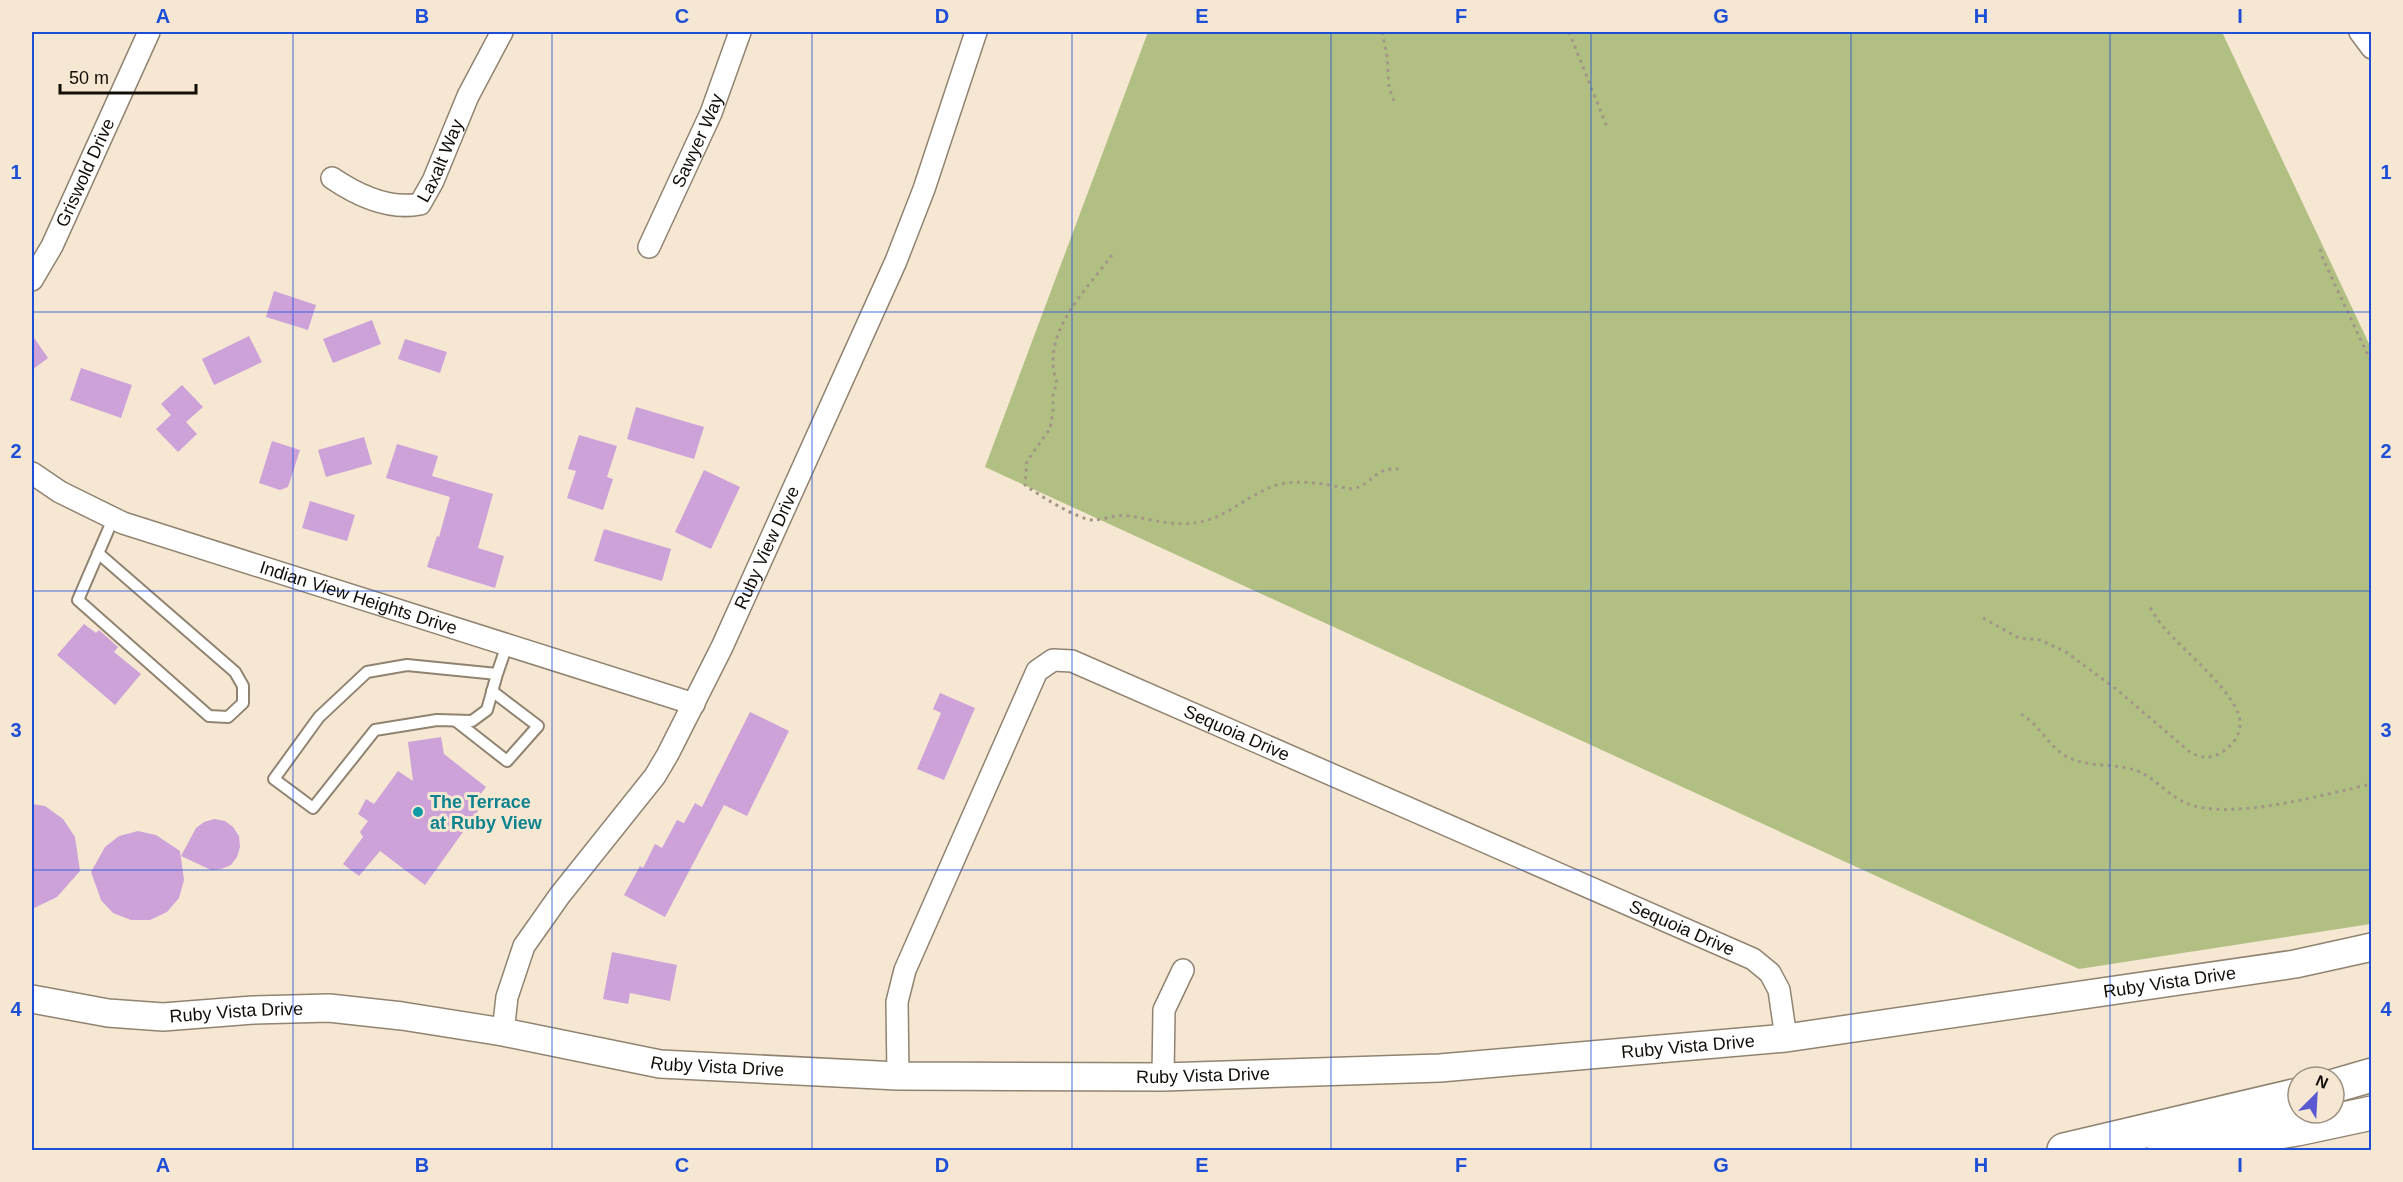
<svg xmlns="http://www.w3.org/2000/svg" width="2403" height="1182" viewBox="0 0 2403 1182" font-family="Arial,sans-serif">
  <rect width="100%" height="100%" fill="#f6e7d2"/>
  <polygon fill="#b1c082" points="1148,32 2222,32 2371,348 2371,924 2079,969 985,467"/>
  <g fill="#cca2d9">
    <polygon points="274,291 316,305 308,330 266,317"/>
    <polygon points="372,320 381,344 333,363 323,339"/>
    <polygon points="32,335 48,358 32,370"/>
    <polygon points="249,336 262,362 214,385 202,359"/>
    <polygon points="405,339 447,352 440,373 398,359"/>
    <polygon points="81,368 132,385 121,418 70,400"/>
    <polygon points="182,385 203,407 186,422 197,434 178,452 156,429 171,415 161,404"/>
    <polygon points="636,407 704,427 694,459 627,439"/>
    <polygon points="579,435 617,446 607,477 613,479 603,510 567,498 576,471 568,469"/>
    <polygon points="364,437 372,464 326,477 318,450"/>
    <polygon points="272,441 300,450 288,487 280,490 259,483"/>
    <polygon points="397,444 438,456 432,476 493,494 478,548 504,556 495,588 427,567 437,536 439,537 450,497 386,478"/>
    <polygon points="704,470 740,487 711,549 675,532"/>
    <polygon points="310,501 355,515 347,541 302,528"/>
    <polygon points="604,529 671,549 662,581 594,561"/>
    <polygon points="84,624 96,633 99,630 118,647 114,652 141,674 115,705 57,655"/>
    <polygon points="940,693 975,708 944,780 917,769 941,713 933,709"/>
    <polygon points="750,712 789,731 747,816 724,805 665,917 624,895 640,866 643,868 655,844 662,848 677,820 684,823 695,803 702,807"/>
    <polygon points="441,737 444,754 486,787 472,805 478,811 425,885 380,851 359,876 343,864 363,837 360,832 368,821 358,814 366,799 374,804 398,771 413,781 408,742"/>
    <polygon points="32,804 45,806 63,819 75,837 80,871 57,897 32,909"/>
    <polygon points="214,819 225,821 233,827 239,836 240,847 237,857 231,865 221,869 211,870 181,856 196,828 204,822"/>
    <polygon points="138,831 156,835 180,851 184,880 179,898 167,912 150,920 131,920 113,913 101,900 91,872 105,847 119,836"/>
    <polygon points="612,952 677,965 670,1001 630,993 628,1004 603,999"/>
  </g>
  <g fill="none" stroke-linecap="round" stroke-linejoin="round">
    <g stroke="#908370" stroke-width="14">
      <g id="service">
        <polyline points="98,553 235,672 243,686 243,703 228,717 209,716 78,600 113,519"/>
        <polyline points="497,674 487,710 472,721 437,720 375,730 313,808 274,779 319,717 367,672 407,665 497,674 507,645"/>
        <polyline points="456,721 507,761 538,726 492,691"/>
      </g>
    </g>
    <g stroke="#908370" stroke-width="24">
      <g id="minor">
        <polyline points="2360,32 2372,48"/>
        <path id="s1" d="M332,178C357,195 389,210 420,204L433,181L468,96L502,32"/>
        <path id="s2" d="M649,247L711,113L740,32"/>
        <path id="s3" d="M32,280L52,246L149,32"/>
        <path id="s4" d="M32,473L60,492L123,523L694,704"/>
        <path id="s5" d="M503,1032L507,997L524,946L560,895L655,776L668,754L722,647L896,261L924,189L976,32"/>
        <path id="s6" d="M898,1076L897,1002L905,970L1037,671L1053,660L1072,661L1753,959L1770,973L1779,990L1786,1038"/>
        <polyline points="1163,1077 1164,1010 1183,970"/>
      </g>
    </g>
    <g stroke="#908370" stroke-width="30">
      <g id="tertiary">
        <path id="s7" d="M32,999L108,1013L163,1017L253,1010L329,1008L402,1016L503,1032L660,1064L898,1076L1163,1077L1440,1068L1786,1038L2295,964L2372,947"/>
      </g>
    </g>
    <g stroke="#908370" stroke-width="36">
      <g id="motorway">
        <polyline points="2334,1086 2372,1075"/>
        <polyline points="2064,1150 2298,1095"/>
        <polyline points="2164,1150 2297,1129 2372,1113"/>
      </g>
    </g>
    <g stroke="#a29787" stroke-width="3" stroke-dasharray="3 4.5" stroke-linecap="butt">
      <polyline points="1382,32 1387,56 1389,88 1394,101"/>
      <polyline points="1569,32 1607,127"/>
      <polyline points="2320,249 2323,259 2372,364"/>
      <path d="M1112,255C1086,291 1039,334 1057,383L1053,394V410L1050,429L1027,461L1025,485C1037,494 1080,521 1094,520C1106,519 1117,514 1130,516C1150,519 1172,526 1193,523C1221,521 1246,497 1271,487C1295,477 1328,485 1352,489C1375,484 1373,466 1402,469"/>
      <path d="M1983,618L2019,638L2040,640L2066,652L2116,689L2191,753C2202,758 2212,759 2222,752C2232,746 2241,735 2240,722C2239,695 2183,650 2165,629C2159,622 2154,614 2149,606"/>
      <path d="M2021,714C2039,724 2047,744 2064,755C2086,769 2117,762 2140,772C2157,780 2169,796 2186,803C2230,822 2324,794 2372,784"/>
    </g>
    <use href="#service" stroke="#fff" stroke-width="10"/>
    <use href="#minor" stroke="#fff" stroke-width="21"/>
    <use href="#tertiary" stroke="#fff" stroke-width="27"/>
    <use href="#motorway" stroke="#fff" stroke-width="33"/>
  </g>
  <path fill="none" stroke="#1d4ed8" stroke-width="1.5" stroke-opacity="0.55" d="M293,32V1150M552,32V1150M812,32V1150M1072,32V1150M1331,32V1150M1591,32V1150M1851,32V1150M2110,32V1150M32,312H2372M32,591H2372M32,870H2372"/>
  <circle fill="#0f9aa8" stroke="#f6e7d2" stroke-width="2" cx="418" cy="812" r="6"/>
  <g text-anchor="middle" stroke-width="6" stroke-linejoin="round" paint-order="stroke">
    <g font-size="18" fill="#130e08" stroke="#f6e7d2">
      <text dy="6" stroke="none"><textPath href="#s2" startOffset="117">Sawyer Way</textPath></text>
      <text dy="6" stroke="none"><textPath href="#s1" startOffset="142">Laxalt Way</textPath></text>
      <text dy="6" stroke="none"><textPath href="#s3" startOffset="120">Griswold Drive</textPath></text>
      <text dy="6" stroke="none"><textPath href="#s5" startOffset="558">Ruby View Drive</textPath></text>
      <text dy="6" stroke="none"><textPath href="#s4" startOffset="351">Indian View Heights Drive</textPath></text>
      <text dy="6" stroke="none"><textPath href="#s6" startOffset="652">Sequoia Drive</textPath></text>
      <text dy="6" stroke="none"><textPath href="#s6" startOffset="1138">Sequoia Drive</textPath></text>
      <text dy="6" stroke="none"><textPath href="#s7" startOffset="2150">Ruby Vista Drive</textPath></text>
      <text dy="6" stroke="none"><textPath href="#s7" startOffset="206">Ruby Vista Drive</textPath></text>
      <text dy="6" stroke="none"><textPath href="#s7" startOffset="1664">Ruby Vista Drive</textPath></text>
      <text dy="6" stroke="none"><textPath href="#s7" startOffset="692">Ruby Vista Drive</textPath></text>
      <text dy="6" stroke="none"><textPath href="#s7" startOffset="1178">Ruby Vista Drive</textPath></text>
    </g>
    <g font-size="18" font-weight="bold" fill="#0d838f" stroke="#f6e7d2" text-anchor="start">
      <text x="430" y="808">The Terrace<tspan x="430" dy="21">at Ruby View</tspan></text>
    </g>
  </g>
  <rect width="2403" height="1182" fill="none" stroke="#f6e7d2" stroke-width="66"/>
  <g transform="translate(2316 1095) rotate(24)"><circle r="28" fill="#f6e7d2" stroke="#9b9081" stroke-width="1.5"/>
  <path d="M0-4.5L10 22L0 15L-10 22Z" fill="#5a59d1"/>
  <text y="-9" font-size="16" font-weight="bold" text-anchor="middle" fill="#130e08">N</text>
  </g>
  <path d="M60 84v9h136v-9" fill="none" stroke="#130e08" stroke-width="3"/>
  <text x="69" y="84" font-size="18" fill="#130e08" stroke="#f6e7d2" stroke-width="4.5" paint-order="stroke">50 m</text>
  <rect x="33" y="33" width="2337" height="1116" fill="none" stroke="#1d4ed8" stroke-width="2"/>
  <g font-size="20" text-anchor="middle" font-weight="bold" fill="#1d4ed8">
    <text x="163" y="23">A</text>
    <text x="422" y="23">B</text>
    <text x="682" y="23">C</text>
    <text x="942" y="23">D</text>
    <text x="1202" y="23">E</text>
    <text x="1461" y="23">F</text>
    <text x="1721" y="23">G</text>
    <text x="1981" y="23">H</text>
    <text x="2240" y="23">I</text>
    <text x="16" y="179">1</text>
    <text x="2386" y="179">1</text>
    <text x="16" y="458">2</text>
    <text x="2386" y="458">2</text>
    <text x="16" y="737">3</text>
    <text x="2386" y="737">3</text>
    <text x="16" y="1016">4</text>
    <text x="2386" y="1016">4</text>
    <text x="163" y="1172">A</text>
    <text x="422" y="1172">B</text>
    <text x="682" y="1172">C</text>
    <text x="942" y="1172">D</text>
    <text x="1202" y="1172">E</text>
    <text x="1461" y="1172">F</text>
    <text x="1721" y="1172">G</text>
    <text x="1981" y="1172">H</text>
    <text x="2240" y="1172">I</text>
  </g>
</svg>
